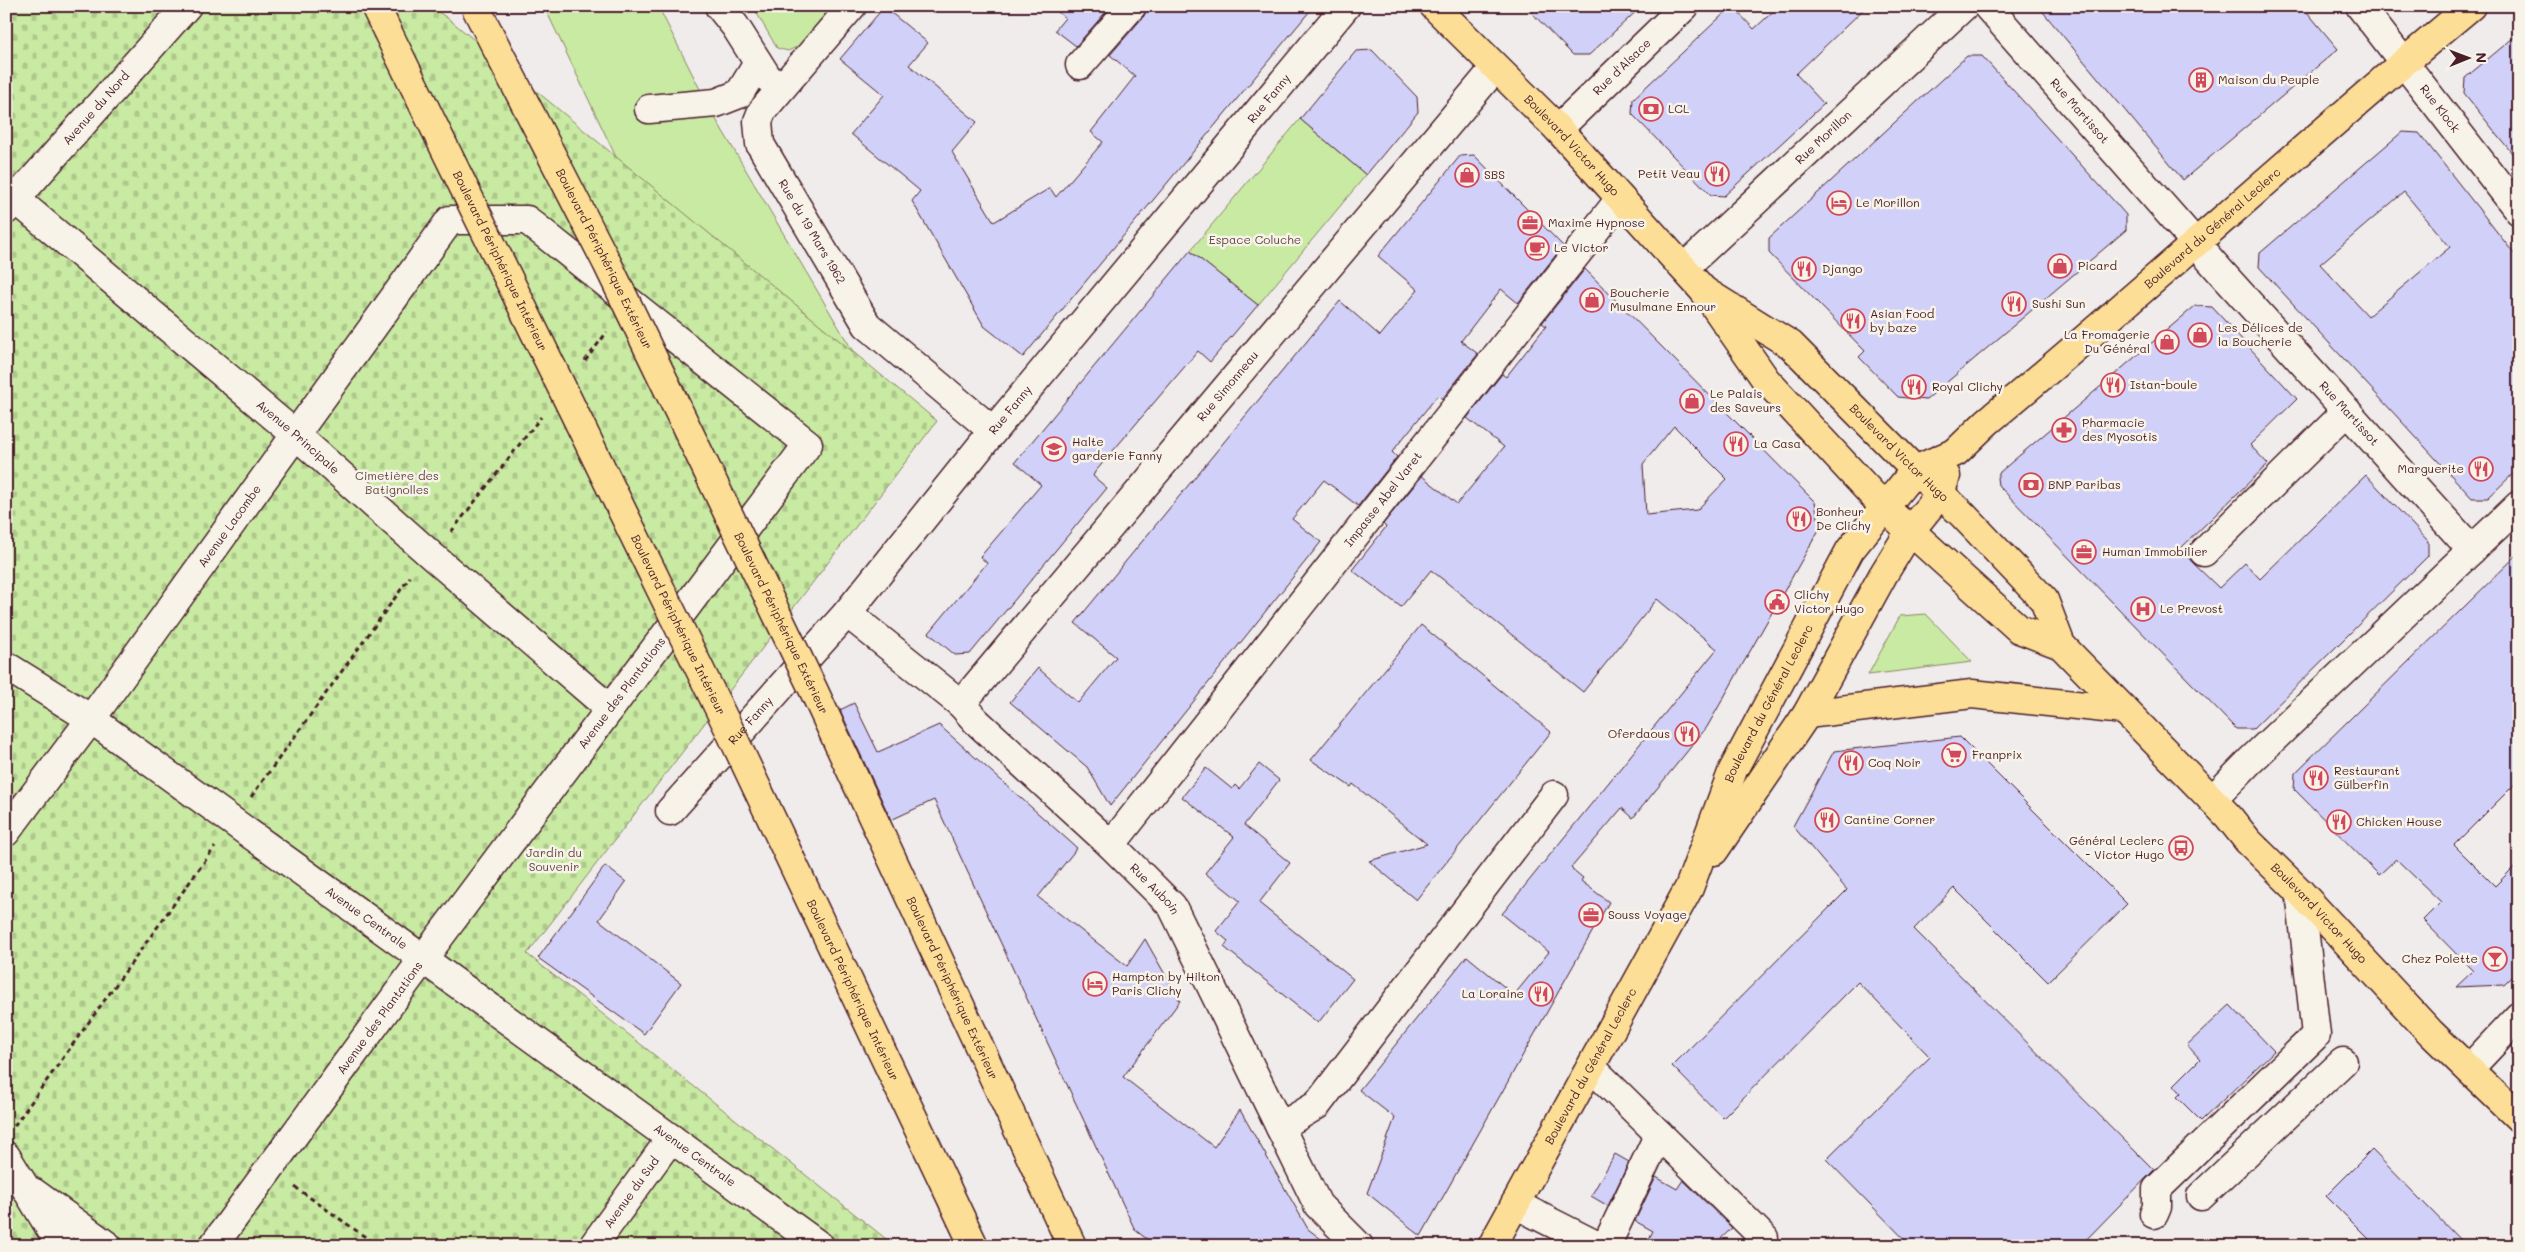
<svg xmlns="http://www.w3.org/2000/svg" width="2525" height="1252" viewBox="0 0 2525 1252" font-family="Mali,sans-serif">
  <defs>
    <pattern id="cemetery-stones" width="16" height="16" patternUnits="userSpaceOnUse" patternTransform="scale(1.25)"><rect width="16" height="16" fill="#c9eaa2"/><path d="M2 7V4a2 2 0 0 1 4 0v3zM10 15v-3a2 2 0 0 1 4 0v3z" fill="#aec88c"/></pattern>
  </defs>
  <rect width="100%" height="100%" fill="#efeceb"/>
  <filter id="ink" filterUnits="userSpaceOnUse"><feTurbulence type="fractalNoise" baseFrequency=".02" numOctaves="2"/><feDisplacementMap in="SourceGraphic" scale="10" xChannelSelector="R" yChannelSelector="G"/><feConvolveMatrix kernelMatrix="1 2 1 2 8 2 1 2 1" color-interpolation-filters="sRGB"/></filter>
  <g filter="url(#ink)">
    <g fill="#c9eaa2" stroke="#8a8466">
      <polygon points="544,6 658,6 711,111 854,353 616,157"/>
      <polygon points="761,6 832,6 799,46 788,51 777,48 756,12"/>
      <polygon points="1300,119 1366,175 1258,305 1190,251"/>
      <polygon points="1926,614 1972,662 1868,675 1900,616"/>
    </g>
    <polygon fill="url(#cemetery-stones)" stroke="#8a8466" points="6,6 430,6 450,20 937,421 527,954 895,1246 10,1246 6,1240"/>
    <g fill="#d0d0f9" stroke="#4a1f2b" fill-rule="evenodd">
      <polygon points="1051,6 1111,6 1076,46 1055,30 1065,18"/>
      <polygon points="1147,6 1314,6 1023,357 984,326 912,201 920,191 851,134 884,95 840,59 884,7 928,43 909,65 977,122 952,152 994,222 1050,188 1056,197 1103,142 1091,132 1135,76 1110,55 1144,16"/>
      <polygon points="1525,6 1642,6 1589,55 1573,55"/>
      <polygon points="1732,6 1754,29 1779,6 1867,6 1796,74 1824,104 1724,196 1711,195 1632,114 1633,99"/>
      <polygon points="2038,6 2302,6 2338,49 2183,180"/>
      <polygon points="2519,33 2519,162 2464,93 2465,78"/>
      <polygon points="1372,50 1417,97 1418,112 1366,175 1300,119 1356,51"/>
      <polygon points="1967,56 1982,56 2113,200 2126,215 2126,230 1926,400 1898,397 1859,357 1865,351 1769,253 1769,238"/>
      <path d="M2402,132L2419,133L2519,260V468L2488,498H2472L2259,267L2260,253ZM2404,192L2450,247L2368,316L2320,264Z"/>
      <polygon points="1474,155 1563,246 1518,303 1501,289 1461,341 1478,354 1442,399 1438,395 1392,452 1397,457 1358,506 1324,480 1292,519 1321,542 1110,806 1087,767 1010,702 1038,668 1078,703 1116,657 1075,623 1340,301 1380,336 1418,290 1378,256 1460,156"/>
      <polygon points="1190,251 1258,305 1210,362 1198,351 1095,472 1093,476 1107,488 970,654 955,655 929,633 987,563 980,557 1041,485 1015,462"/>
      <path d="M1585,269L1815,502L1820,528L1707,727L1633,818L1622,808L1571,868L1583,878L1581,881L1609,902L1421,1236L1367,1193L1395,1118L1359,1090L1467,956L1514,995L1549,952L1502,914L1717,649L1657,599L1583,692L1431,570L1401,607L1352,570L1386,527L1383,524L1422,476L1457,504L1504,447L1467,418L1502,374L1506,377L1546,326L1542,323ZM1674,426L1727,479L1697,510L1646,515L1643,464Z"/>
      <polygon points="2195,306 2212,307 2297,399 2250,445 2268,464 2180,549 2193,563 2219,588 2245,563 2260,579 2366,475 2428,541 2428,556 2253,729 2236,729 1998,485 1997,478 2000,472"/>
      <polygon points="2519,553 2519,780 2454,845 2495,886 2519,862 2519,970 2504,985 2456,987 2473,971 2423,920 2441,902 2396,859 2379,875 2294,789 2295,773"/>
      <polygon points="1421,625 1551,732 1416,900 1369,861 1427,844 1353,784 1351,787 1311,760"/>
      <polygon points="854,703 878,752 939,725 1077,848 1038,897 1127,966 1145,939 1180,1001 1123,1077 1214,1147 1240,1110 1308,1229 1330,1246 1156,1246 1135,1230 934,800 891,820 840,710"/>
      <polygon points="1960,737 2127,904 2048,982 1954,888 1914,929 2154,1170 2080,1246 1911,1246 1826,1159 1930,1057 1858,982 1723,1118 1672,1066 1847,890 1793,826 1834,751"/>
      <polygon points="1259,764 1279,780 1244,825 1290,863 1259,903 1353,979 1318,1023 1224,947 1228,941 1216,931 1240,901 1205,873 1234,837 1182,797 1206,768 1232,789 1235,785 1239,789"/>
      <polygon points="605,866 626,882 599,920 681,983 644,1034 538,958"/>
      <polygon points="2230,1005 2274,1051 2201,1121 2177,1097 2181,1093 2174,1085 2200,1059 2187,1045"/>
      <polygon points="2372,1150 2421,1200 2466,1246 2376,1246 2326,1196"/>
      <polygon points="1615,1154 1629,1162 1608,1206 1591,1196"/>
      <polygon points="1656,1177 1677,1189 1683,1180 1732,1228 1713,1246 1645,1246 1653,1231 1635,1221"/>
    </g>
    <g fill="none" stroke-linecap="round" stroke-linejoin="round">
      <g stroke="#4a1f2b" stroke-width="31">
        <g id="minor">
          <polyline points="719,6 735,26 768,78"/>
          <path id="s1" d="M852,6L762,111L758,121L760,144L867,325L993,431"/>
          <path id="s2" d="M1987,6L2220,271L2472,550"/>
          <path id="s3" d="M2360,6L2519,211"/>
          <polyline points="1080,65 1132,6"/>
          <polyline points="649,109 716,103 739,94 758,63"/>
          <path id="s4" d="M1558,129L1685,6"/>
          <path id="s5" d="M6,191L296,435L432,556L610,709"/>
          <path id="s6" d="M6,210L187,6"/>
          <path id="s7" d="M1684,268L1964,6"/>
          <polyline points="2204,552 2347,411"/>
          <path id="s8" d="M847,613L961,704L976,721L1111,845L1172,906L1318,1205L1359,1246"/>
          <path id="s9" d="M6,666L91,719L820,1246"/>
          <path id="s10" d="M961,704L1495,68"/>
          <polyline points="2212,800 2250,761 2519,505"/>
          <path id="s11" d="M670,811L847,613L993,431L1346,6"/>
          <path id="s12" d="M6,832L91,719L450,220H527L808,444L423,959L213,1246"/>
          <path id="s13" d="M1111,845L1620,199"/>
          <polyline points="1591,1067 1659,1134 1606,1246"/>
          <polyline points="2469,1069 2519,1016"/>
          <polyline points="1280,1127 1317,1105 1554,795"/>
          <polyline points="1659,1134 1764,1238 1756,1246"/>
          <polyline points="6,1156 61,1246"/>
          <polyline points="33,1192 108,1246"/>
          <polyline points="2201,1196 2343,1062"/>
          <polyline points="1515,1204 1598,1246"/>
          <polyline points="2154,1214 2157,1207 2157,1189 2316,1035 2300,892"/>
          <path id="s14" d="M593,1246L671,1138"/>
        </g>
      </g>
      <g stroke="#4a1f2b" stroke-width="31">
        <g id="major">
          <path id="s15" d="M1434,6L1558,129L1704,291L1766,380L1885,508L2019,629L2061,645"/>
          <path id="s16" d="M1704,291L1791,345L1915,470L1963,515L2044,600L2061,645L2228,816L2248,841L2300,892L2431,1033L2519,1118"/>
          <polyline points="1807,714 1972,694 2123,710"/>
          <polyline points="1714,851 1807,714 1883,575 1910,531 1940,494 1946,476"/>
          <path id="s17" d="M1492,1246L1689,888L1733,770L1850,550L1915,470L1956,452L1987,422C2151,286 2307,142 2471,6"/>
        </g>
      </g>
      <g stroke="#4a1f2b" stroke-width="3" stroke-dasharray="5 4" stroke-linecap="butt">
        <polyline points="585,361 607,332"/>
        <polyline points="451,532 541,417"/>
        <polyline points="251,797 410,577"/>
        <polyline points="14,1126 215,847"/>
        <polyline points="295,1187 378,1246"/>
      </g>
      <use href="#minor" stroke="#f7f3e8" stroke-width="28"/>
      <use href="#major" stroke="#fdde96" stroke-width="28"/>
      <g stroke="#4a1f2b" stroke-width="31" stroke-linecap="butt">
        <g id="highway-bridge">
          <path id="s18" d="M375,6L729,729L974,1246"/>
          <path id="s19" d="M475,6L607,263L813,689L1072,1246"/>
        </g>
      </g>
      <use href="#highway-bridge" stroke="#fdde96" stroke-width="28"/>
    </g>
  </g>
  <defs>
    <g id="building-ring" transform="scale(1.25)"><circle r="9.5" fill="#f7f3e8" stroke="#d1495b" stroke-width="1.5"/><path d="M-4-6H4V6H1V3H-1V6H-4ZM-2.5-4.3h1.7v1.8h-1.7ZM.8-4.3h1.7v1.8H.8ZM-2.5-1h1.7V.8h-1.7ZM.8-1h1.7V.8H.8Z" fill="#d1495b"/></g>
    <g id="bank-ring" transform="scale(1.25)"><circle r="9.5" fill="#f7f3e8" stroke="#d1495b" stroke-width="1.5"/><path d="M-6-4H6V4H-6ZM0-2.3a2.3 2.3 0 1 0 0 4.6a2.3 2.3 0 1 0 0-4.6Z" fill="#d1495b"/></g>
    <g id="restaurant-ring" transform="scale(1.25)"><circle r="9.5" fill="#f7f3e8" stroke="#d1495b" stroke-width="1.5"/><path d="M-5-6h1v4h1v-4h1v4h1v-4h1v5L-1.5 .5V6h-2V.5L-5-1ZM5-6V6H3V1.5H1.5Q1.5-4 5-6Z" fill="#d1495b"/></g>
    <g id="shop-ring" transform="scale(1.25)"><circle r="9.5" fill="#f7f3e8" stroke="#d1495b" stroke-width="1.5"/><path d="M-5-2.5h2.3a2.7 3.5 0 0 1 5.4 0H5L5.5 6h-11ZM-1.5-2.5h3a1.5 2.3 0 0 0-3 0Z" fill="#d1495b"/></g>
    <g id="hotel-ring" transform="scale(1.25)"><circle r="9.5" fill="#f7f3e8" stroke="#d1495b" stroke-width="1.5"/><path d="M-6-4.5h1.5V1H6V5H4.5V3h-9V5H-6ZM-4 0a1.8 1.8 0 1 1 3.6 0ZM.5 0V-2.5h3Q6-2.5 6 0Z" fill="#d1495b"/></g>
    <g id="office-ring" transform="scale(1.25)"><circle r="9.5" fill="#f7f3e8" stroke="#d1495b" stroke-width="1.5"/><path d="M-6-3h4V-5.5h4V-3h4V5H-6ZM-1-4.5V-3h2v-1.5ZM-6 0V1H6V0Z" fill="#d1495b"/></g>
    <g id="cafe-ring" transform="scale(1.25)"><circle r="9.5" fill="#f7f3e8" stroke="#d1495b" stroke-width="1.5"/><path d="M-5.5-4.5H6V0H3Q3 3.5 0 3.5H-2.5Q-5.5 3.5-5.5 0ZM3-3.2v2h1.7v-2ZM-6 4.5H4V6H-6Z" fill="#d1495b"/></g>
    <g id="pharmacy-ring" transform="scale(1.25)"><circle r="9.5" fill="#f7f3e8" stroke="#d1495b" stroke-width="1.5"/><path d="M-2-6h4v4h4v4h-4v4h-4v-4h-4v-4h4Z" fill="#d1495b"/></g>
    <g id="school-ring" transform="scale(1.25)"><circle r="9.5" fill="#f7f3e8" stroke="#d1495b" stroke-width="1.5"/><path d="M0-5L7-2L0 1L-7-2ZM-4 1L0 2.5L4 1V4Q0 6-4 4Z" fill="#d1495b"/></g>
    <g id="civic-ring" transform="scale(1.25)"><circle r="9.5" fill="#f7f3e8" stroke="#d1495b" stroke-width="1.5"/><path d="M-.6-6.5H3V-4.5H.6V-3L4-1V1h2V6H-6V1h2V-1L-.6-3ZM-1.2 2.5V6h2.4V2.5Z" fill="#d1495b"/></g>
    <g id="hospital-ring" transform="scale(1.25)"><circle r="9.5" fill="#f7f3e8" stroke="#d1495b" stroke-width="1.5"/><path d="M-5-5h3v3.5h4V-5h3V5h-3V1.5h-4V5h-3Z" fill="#d1495b"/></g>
    <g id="supermarket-ring" transform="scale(1.25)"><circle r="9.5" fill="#f7f3e8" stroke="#d1495b" stroke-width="1.5"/><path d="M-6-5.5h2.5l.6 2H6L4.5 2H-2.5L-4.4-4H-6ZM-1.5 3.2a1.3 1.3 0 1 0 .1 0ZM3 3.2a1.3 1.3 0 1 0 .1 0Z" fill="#d1495b"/></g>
    <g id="bus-ring" transform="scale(1.25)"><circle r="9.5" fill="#f7f3e8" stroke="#d1495b" stroke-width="1.5"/><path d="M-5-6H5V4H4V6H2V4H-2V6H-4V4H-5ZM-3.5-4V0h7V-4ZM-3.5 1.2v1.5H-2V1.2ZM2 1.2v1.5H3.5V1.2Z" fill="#d1495b"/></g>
    <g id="bar-ring" transform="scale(1.25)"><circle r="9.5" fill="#f7f3e8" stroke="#d1495b" stroke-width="1.5"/><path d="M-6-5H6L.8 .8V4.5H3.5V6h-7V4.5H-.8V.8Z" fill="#d1495b"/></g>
  </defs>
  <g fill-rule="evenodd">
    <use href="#building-ring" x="2201" y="80"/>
    <use href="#bank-ring" x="1651" y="109"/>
    <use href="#restaurant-ring" x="1717" y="174"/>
    <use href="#shop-ring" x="1467" y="175"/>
    <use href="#hotel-ring" x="1839" y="203"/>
    <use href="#office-ring" x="1530" y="223"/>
    <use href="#cafe-ring" x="1537" y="248"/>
    <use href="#shop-ring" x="2060" y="266"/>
    <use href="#restaurant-ring" x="1804" y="269"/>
    <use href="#shop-ring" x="1592" y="300"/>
    <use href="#restaurant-ring" x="2014" y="304"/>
    <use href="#restaurant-ring" x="1853" y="321"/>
    <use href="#shop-ring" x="2200" y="335"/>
    <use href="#shop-ring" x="2167" y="342"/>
    <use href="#restaurant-ring" x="2113" y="385"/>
    <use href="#restaurant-ring" x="1914" y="387"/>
    <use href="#shop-ring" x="1692" y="401"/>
    <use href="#pharmacy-ring" x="2064" y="430"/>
    <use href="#restaurant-ring" x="1736" y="444"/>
    <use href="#school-ring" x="1054" y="449"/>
    <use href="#restaurant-ring" x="2481" y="469"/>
    <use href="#bank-ring" x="2031" y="485"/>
    <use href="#restaurant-ring" x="1799" y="519"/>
    <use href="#office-ring" x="2084" y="552"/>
    <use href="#civic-ring" x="1777" y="602"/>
    <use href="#hospital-ring" x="2143" y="609"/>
    <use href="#restaurant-ring" x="1687" y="734"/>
    <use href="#supermarket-ring" x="1954" y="755"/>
    <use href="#restaurant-ring" x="1851" y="763"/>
    <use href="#restaurant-ring" x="2316" y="778"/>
    <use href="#restaurant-ring" x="1827" y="820"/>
    <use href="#restaurant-ring" x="2339" y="822"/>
    <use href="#bus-ring" x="2181" y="848"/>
    <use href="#office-ring" x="1591" y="915"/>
    <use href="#bar-ring" x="2495" y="959"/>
    <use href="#hotel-ring" x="1095" y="984"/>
    <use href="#restaurant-ring" x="1541" y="994"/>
  </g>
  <g text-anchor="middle" stroke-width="5" stroke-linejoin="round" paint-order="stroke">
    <g font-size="12" fill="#4a1f2b" stroke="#f7f3e8">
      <text dy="4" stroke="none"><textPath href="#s4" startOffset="89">Rue d'Alsace</textPath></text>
      <text dy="4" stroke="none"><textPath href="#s11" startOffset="931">Rue Fanny</textPath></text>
      <text dy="4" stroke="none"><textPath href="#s6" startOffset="136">Avenue du Nord</textPath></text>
      <text dy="4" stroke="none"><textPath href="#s3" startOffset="130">Rue Klock</textPath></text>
      <text dy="4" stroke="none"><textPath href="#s2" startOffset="140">Rue Martissot</textPath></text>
      <text dy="4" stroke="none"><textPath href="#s7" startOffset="191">Rue Morillon</textPath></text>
      <text dy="4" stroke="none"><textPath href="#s15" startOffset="196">Boulevard Victor Hugo</textPath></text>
      <text dy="4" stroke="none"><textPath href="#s17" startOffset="1272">Boulevard du Général Leclerc</textPath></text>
      <text dy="4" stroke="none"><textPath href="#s1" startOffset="274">Rue du 19 Mars 1962</textPath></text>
      <text dy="4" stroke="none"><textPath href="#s19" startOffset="284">Boulevard Périphérique Extérieur</textPath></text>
      <text dy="4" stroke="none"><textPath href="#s18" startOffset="284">Boulevard Périphérique Intérieur</textPath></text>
      <text dy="4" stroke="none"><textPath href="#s10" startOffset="415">Rue Simonneau</textPath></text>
      <text dy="4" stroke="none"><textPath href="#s11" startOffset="526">Rue Fanny</textPath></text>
      <text dy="4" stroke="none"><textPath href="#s2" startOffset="545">Rue Martissot</textPath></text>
      <text dy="4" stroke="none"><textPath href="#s5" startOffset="382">Avenue Principale</textPath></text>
      <text dy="4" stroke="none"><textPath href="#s16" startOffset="255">Boulevard Victor Hugo</textPath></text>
      <text dy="4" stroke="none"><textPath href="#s13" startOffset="440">Impasse Abel Varet</textPath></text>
      <text dy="4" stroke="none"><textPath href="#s12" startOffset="379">Avenue Lacombe</textPath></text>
      <text dy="4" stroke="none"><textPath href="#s19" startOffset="689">Boulevard Périphérique Extérieur</textPath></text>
      <text dy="4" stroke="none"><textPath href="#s18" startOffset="689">Boulevard Périphérique Intérieur</textPath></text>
      <text transform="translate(622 693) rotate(-53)" y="4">Avenue des Plantations</text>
      <text dy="4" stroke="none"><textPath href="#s17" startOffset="610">Boulevard du Général Leclerc</textPath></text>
      <text dy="4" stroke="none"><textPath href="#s11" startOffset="121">Rue Fanny</textPath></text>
      <text dy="4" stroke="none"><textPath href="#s8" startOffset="414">Rue Auboin</textPath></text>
      <text dy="4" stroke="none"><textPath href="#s16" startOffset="882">Boulevard Victor Hugo</textPath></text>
      <text dy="4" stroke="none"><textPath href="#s9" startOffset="440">Avenue Centrale</textPath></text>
      <text dy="4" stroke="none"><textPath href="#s19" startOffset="1092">Boulevard Périphérique Extérieur</textPath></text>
      <text dy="4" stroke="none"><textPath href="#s18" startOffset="1094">Boulevard Périphérique Intérieur</textPath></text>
      <text transform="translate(380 1018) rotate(-54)" y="4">Avenue des Plantations</text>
      <text dy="4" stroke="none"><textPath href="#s17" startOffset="205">Boulevard du Général Leclerc</textPath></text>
      <text dy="4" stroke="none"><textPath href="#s9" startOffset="845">Avenue Centrale</textPath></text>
      <text dy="4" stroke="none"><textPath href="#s14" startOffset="66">Avenue du Sud</textPath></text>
    </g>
    <g font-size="12" fill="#4a1f2b" stroke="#f7f3e8" text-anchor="start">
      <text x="2218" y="84">Maison du Peuple</text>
      <text x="1668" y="113">LCL</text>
      <text x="1700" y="178" text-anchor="end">Petit Veau</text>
      <text x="1484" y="179">SBS</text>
      <text x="1856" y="207">Le Morillon</text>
      <text x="1548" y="227">Maxime Hypnose</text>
      <text x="1554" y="252">Le Victor</text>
      <text x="2078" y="270">Picard</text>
      <text x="1822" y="273">Django</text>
      <text x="1610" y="297">Boucherie<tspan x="1610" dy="14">Musulmane Ennour</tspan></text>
      <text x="2032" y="308">Sushi Sun</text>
      <text x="1870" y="318">Asian Food<tspan x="1870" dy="14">by baze</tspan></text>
      <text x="2218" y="332">Les Délices de<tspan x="2218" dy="14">la Boucherie</tspan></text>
      <text x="2150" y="339" text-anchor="end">La Fromagerie<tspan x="2150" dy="14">Du Général</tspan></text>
      <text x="2130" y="389">Istan-boule</text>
      <text x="1932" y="391">Royal Clichy</text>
      <text x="1710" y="398">Le Palais<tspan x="1710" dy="14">des Saveurs</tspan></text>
      <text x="2082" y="427">Pharmacie<tspan x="2082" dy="14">des Myosotis</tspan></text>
      <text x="1072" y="446">Halte<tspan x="1072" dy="14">garderie Fanny</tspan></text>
      <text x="1754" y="448">La Casa</text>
      <text x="2464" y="473" text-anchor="end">Marguerite</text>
      <text x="2048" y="489">BNP Paribas</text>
      <text x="1816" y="516">Bonheur<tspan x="1816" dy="14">De Clichy</tspan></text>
      <text x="2102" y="556">Human Immobilier</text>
      <text x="1794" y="599">Clichy<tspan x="1794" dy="14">Victor Hugo</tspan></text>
      <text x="2160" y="613">Le Prevost</text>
      <text x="1670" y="738" text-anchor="end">Oferdaous</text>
      <text x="1972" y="759">Franprix</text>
      <text x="1868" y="767">Coq Noir</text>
      <text x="2334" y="775">Restaurant<tspan x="2334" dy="14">Gülberfin</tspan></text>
      <text x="1844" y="824">Cantine Corner</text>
      <text x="2356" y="826">Chicken House</text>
      <text x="2164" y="845" text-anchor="end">Général Leclerc<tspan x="2164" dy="14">- Victor Hugo</tspan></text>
      <text x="1608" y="919">Souss Voyage</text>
      <text x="2478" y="963" text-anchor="end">Chez Polette</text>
      <text x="1112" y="981">Hampton by Hilton<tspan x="1112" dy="14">Paris Clichy</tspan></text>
      <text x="1524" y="998" text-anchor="end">La Loraine</text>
    </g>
    <g font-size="12" fill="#634843" stroke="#f7f3e8">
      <text x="1255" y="244">Espace Coluche</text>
      <text x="397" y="480">Cimetière des<tspan x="397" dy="14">Batignolles</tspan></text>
      <text x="554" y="857">Jardin du<tspan x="554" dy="14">Souvenir</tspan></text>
    </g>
  </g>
  <rect width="2525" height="1252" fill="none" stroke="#f7f3e8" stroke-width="25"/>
  <rect x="12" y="12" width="2500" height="1227" fill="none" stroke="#4a1f2b" stroke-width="2" filter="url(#ink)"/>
  <g transform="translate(2468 58) rotate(89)" stroke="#f7f3e8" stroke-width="4" paint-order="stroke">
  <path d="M0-4L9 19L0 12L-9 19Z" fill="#4a1f2b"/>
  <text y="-8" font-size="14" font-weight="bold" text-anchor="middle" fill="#4a1f2b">N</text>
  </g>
</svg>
